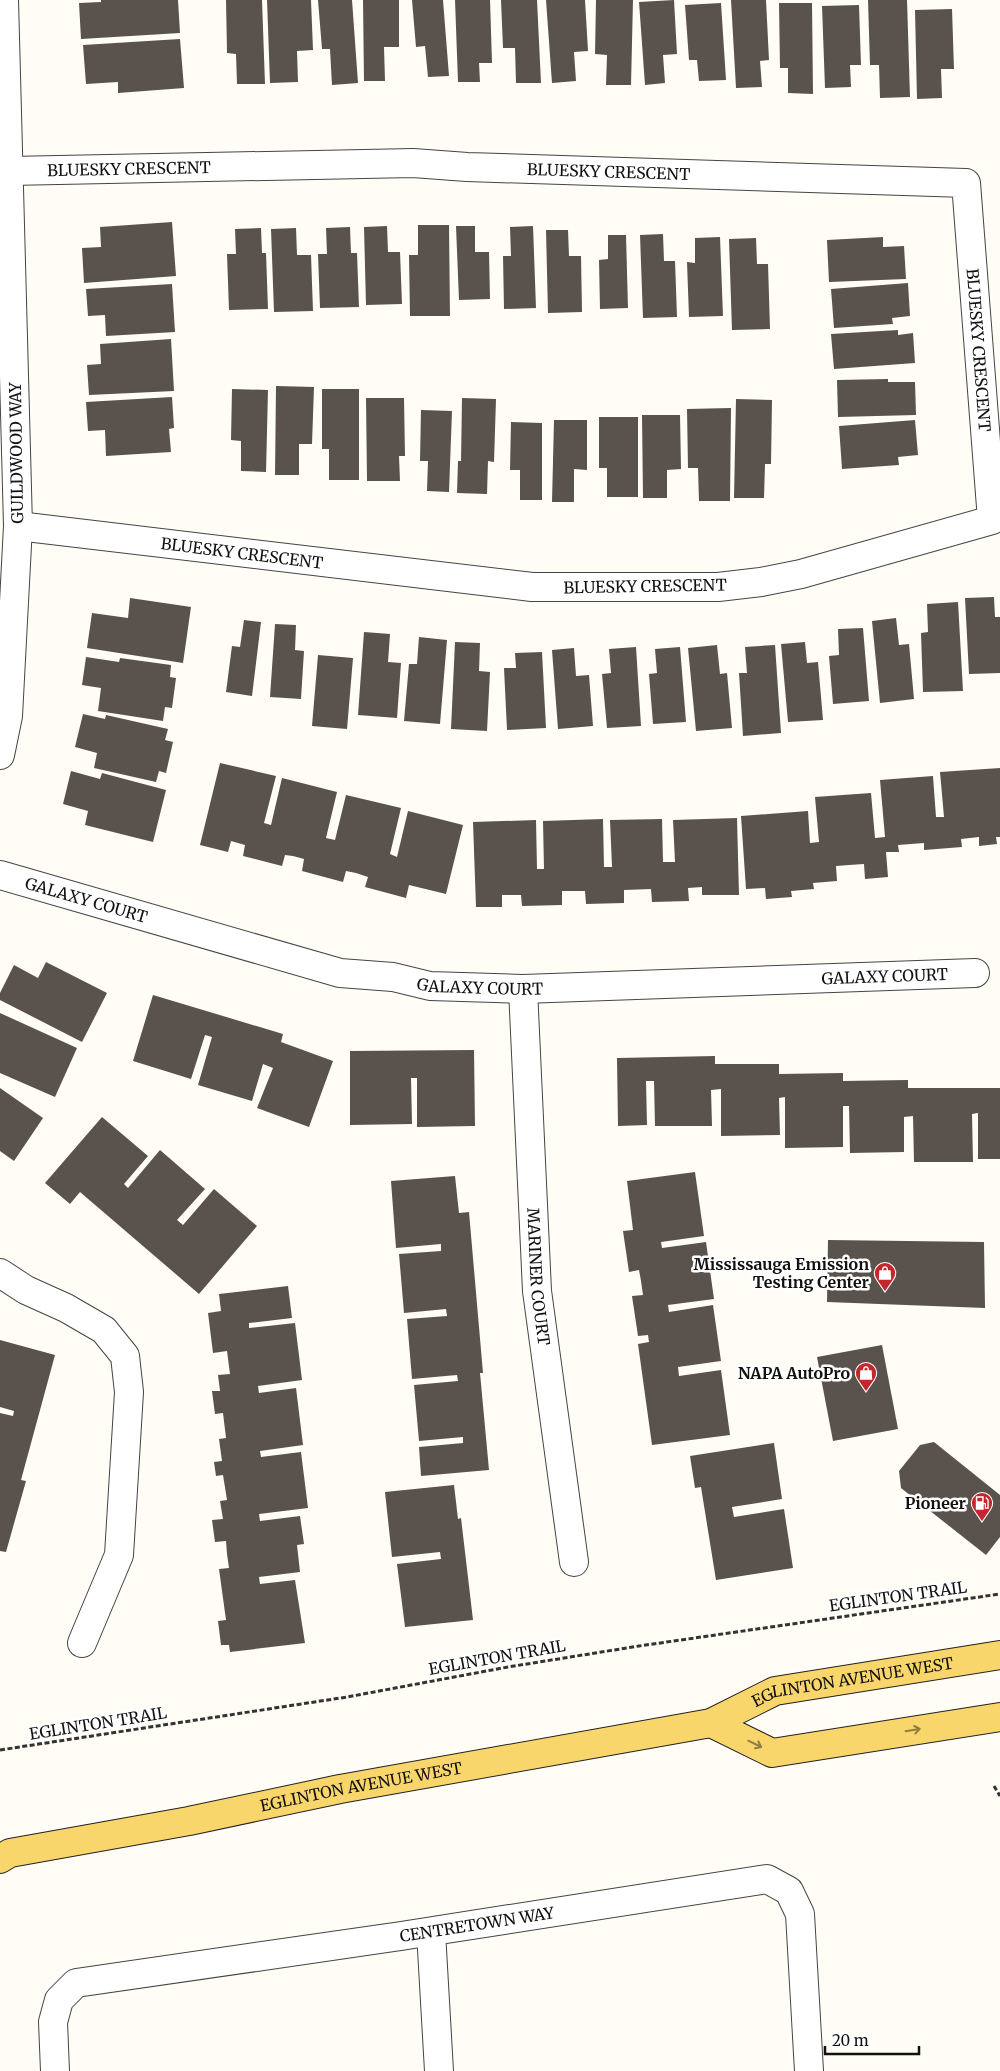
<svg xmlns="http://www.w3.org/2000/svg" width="1000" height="2071" viewBox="0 0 1000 2071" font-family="Merriweather,serif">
  <rect width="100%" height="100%" fill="#fffdf5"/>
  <g fill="#5a524d">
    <polygon points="101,0 178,0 180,33 81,39 79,3 101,2"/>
    <polygon points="226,0 262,0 265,84 237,84 236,54 227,53"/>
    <polygon points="267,0 311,0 313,50 297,51 298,82 270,83"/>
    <polygon points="318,0 352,0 358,83 332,85 330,49 322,49"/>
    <polygon points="363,0 399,0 399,47 384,47 385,81 364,81"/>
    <polygon points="412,0 443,0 449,76 428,77 425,46 416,47"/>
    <polygon points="455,0 490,0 492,63 479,63 480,82 458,82"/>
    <polygon points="501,0 537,0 541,83 516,83 515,48 503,48"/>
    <polygon points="546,0 585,0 588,51 574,52 576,81 552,83"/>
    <polygon points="596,0 633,0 631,85 606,85 607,55 595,54"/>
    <polygon points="674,0 677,54 663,55 665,83 645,85 639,2"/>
    <polygon points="731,0 766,0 769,60 760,61 762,87 736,88"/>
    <polygon points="868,0 907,0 910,97 880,98 879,65 870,65"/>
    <polygon points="721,3 726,80 699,81 697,60 689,60 685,5"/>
    <polygon points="779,3 812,3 813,94 788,93 788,68 780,68"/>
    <polygon points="859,5 861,65 850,65 851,87 825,88 822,6"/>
    <polygon points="952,9 954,69 941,69 942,98 917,99 915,10"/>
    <polygon points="180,39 184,88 118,93 118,82 86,84 83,45"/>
    <polygon points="172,222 176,276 84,283 82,248 101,247 100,227"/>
    <polygon points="418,225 449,225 450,316 410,316 409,255 418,255"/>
    <polygon points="387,226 388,252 400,252 402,304 366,305 364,227"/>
    <polygon points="456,226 475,226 475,252 489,252 490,299 459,300"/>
    <polygon points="533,226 536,308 504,309 503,256 511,256 510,227"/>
    <polygon points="350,227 351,253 357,253 359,307 320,308 318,254 327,254 326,228"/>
    <polygon points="261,228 262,253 266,253 268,309 229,310 227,254 236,254 235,229"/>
    <polygon points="296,228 297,255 311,255 313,311 274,312 271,229"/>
    <polygon points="546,230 568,230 569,256 581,256 582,312 548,313"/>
    <polygon points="663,234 664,261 675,261 677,317 643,318 640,235"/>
    <polygon points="608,235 626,235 628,308 600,309 599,260 608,259"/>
    <polygon points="720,237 723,316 689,317 687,262 695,263 695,238"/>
    <polygon points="883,237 883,247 904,246 906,279 829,282 827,240"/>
    <polygon points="756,238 757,264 768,264 770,329 732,330 729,239"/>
    <polygon points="908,283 910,316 892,318 893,324 834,328 831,289"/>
    <polygon points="172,284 175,332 106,336 105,315 88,316 86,289"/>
    <polygon points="898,330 898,335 913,333 915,363 834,369 831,334"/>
    <polygon points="171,339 174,391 89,395 87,365 101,364 100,344"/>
    <polygon points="888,379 888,382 915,382 916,415 838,417 837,380"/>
    <polygon points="276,386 314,387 312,444 299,444 299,475 275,475"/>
    <polygon points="232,389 268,390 266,472 241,471 241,441 231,440"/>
    <polygon points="322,389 359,389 359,480 329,480 329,449 322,449"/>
    <polygon points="172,397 174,428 169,429 171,452 106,456 105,430 88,431 86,402"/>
    <polygon points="366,398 404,398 405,456 399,456 400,481 367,481"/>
    <polygon points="462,398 496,399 494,462 488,461 487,494 457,493 458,461 461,461"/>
    <polygon points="736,399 772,400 771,464 765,464 764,498 734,498"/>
    <polygon points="731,408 730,501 699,501 698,468 688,468 687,409"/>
    <polygon points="421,410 452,411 449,492 427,491 428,461 420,461"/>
    <polygon points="642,415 680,415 681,469 667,470 667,498 643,498"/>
    <polygon points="599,417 638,417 638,497 607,497 607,468 599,468"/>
    <polygon points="554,420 587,420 587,470 574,469 574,502 552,502"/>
    <polygon points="915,420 918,455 898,457 899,465 842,469 839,426"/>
    <polygon points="511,422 542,423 542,500 520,500 520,470 510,470"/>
    <polygon points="994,597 995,617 1000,617 1000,673 969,674 965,598"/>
    <polygon points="130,598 191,607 183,663 87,648 92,613 128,618"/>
    <polygon points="958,602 963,691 923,692 921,633 928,632 927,604"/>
    <polygon points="896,618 899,645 909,644 914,699 880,703 872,621"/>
    <polygon points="244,620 261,622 252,696 226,692 232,646 240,647"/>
    <polygon points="275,624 296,625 295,650 304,651 301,699 270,697"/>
    <polygon points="863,628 869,701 833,704 829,656 839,655 838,629"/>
    <polygon points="364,632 390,634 388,662 401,663 397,718 358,715"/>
    <polygon points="419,637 447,640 440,724 404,721 409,664 417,664"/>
    <polygon points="455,642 480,643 479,671 490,672 487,731 451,729"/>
    <polygon points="805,642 807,663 818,662 823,720 788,722 781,644"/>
    <polygon points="717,645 720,674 727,673 732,728 696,731 688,648"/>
    <polygon points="775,645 781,733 743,736 739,673 747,673 745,647"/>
    <polygon points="636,647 641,726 607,728 602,674 611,673 609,649"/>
    <polygon points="680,647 686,722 653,724 649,674 657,673 655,649"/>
    <polygon points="574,648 576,676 589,675 593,726 558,729 552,650"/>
    <polygon points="542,652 546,728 507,730 504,668 516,668 515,653"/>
    <polygon points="318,655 353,658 347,729 312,726"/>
    <polygon points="86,657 119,662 120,658 171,665 170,677 176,678 172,708 165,707 163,721 98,711 101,688 82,685"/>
    <polygon points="83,714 105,719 106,715 168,729 165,740 173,742 166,773 159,771 156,782 94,768 97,753 75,747"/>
    <polygon points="220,763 276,776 264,823 271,825 282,778 337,792 326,838 335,840 346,795 401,808 390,854 397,857 408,811 463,825 446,894 409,885 406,898 365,887 368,877 356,873 346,871 343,882 302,871 304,859 293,856 285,855 282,866 243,856 245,845 231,841 228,852 200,845"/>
    <polygon points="1000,768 1000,837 996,837 997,844 979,846 979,837 961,839 962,847 924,850 924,843 898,845 899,852 886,852 888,877 865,879 864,864 849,865 836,866 837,881 813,883 814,889 791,891 792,897 766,899 765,888 746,889 741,816 808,811 810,843 819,842 815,797 871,793 875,838 885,837 880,780 933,776 936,817 944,817 940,772"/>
    <polygon points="71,771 100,779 102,773 166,790 153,842 85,825 88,811 63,804"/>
    <polygon points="737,818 739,895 702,895 702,887 688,888 689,901 652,902 651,889 624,890 624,903 586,904 585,891 562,891 562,905 522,906 521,895 502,895 502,907 476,907 473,822 536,820 537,869 544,869 543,821 603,819 604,867 612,867 610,820 662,819 663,862 675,862 673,820"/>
    <polygon points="46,962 107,993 82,1042 0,1000 0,993 14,965 38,978"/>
    <polygon points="153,995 283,1034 281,1042 333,1061 309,1127 257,1108 273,1068 263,1064 252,1101 198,1085 212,1037 205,1035 191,1079 133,1061"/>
    <polygon points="0,1013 77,1048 55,1097 0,1073"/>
    <polygon points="474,1050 475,1126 417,1127 417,1078 411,1078 412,1124 350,1125 350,1051"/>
    <polygon points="715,1056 715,1064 779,1064 779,1074 843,1073 843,1081 908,1080 908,1088 1000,1088 1000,1159 978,1159 978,1113 972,1114 973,1162 914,1162 913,1116 904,1117 904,1152 850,1153 849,1106 843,1106 843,1147 785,1148 785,1097 779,1098 780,1135 721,1136 721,1089 711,1090 712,1126 655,1126 654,1081 646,1081 647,1125 618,1126 617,1058"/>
    <polygon points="0,1088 43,1118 14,1161 0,1151"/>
    <polygon points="102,1117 148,1156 124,1184 128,1188 160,1150 205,1189 177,1220 183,1225 214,1189 257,1226 199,1294 80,1192 70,1204 45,1183"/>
    <polygon points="695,1172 704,1236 661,1242 662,1248 706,1242 714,1299 668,1305 669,1312 713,1305 721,1361 678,1367 679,1376 721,1370 730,1435 652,1445 638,1344 649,1342 648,1335 638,1336 632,1296 643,1295 641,1281 639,1270 629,1272 623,1231 633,1230 627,1181"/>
    <polygon points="455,1176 459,1213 469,1212 483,1373 480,1373 489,1470 421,1476 419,1447 463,1443 463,1437 419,1441 414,1385 458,1381 457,1375 412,1379 407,1319 447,1316 446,1309 404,1313 399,1254 441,1251 441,1244 396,1248 391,1181"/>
    <polygon points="828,1240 984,1242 985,1308 827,1302"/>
    <polygon points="288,1286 292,1318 249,1323 249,1328 295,1323 302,1380 258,1386 259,1393 296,1388 303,1445 260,1451 261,1457 301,1452 308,1508 259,1514 260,1521 300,1516 304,1544 297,1545 300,1572 259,1577 260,1584 295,1580 305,1643 230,1652 229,1645 221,1645 218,1621 226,1620 219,1569 229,1568 227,1554 226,1541 215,1542 212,1520 223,1519 220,1501 227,1500 223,1475 216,1476 214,1462 222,1461 219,1439 226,1438 223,1413 215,1414 212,1391 220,1391 218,1375 230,1374 227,1351 213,1353 208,1313 221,1311 219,1294"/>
    <polygon points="0,1340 55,1355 21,1480 26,1481 6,1552 0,1551 0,1413 13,1416 14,1411 0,1407"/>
    <polygon points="882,1345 898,1429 833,1441 817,1357"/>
    <polygon points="934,1442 1000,1495 1000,1537 986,1555 901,1488 899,1471 920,1445"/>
    <polygon points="774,1443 782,1499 732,1507 734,1517 784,1509 793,1568 716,1580 701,1487 695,1488 690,1456"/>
    <polygon points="454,1485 458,1519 461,1518 473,1620 405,1627 397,1564 441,1559 440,1552 392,1557 385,1492"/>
  </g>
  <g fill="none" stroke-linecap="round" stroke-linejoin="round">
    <g stroke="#444" stroke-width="30">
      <g id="minor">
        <path id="s1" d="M9,171L413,163L467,167L966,183L992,520L801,574L761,582L718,587H532L18,526"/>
        <polyline points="0,755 8,716 18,526 4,0"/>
        <path id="s2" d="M0,875L340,973L393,977L430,986L523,989L975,973"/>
        <path id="s3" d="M523,989L537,1291L574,1562"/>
        <polyline points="0,1273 26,1290 66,1308 104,1330 125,1356 129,1392 119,1555 82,1643"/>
        <polyline points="431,1932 439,2071"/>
        <path id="s4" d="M55,2071L53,2022L59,2000L76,1983L401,1936L767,1879L789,1891L800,1914L809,2071"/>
      </g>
    </g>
    <g stroke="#222" stroke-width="30">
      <g id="major">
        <polyline points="711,1723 772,1753 1000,1717"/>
        <path id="s5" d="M0,1859L10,1853L189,1821L340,1789L711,1723L775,1691L1000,1655"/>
      </g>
    </g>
    <g stroke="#333" stroke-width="3" stroke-dasharray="5 2.5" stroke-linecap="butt">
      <polyline points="0,1750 347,1697 508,1667 639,1646 1000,1594"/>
      <polyline points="994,1786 1000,1796"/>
    </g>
    <use href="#minor" stroke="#fff" stroke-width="28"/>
    <use href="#major" stroke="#f9d66b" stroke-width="28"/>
  </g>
  <defs><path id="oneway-shaft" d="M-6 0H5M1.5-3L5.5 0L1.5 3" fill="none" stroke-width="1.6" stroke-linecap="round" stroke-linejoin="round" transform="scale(1.25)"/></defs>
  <g stroke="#917d42">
    <use href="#oneway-shaft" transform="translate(913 1730) rotate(-9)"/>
    <use href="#oneway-shaft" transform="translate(755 1744) rotate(26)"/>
  </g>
  <defs>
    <g id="shop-pin" transform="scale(1.125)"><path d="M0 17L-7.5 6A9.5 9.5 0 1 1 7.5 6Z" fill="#c4262e" stroke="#fff"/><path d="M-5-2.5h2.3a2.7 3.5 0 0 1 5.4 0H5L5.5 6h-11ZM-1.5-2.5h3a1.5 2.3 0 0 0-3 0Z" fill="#fff"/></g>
    <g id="fuel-pin" transform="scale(1.125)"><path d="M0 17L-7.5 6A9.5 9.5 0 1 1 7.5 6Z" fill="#c4262e" stroke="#fff"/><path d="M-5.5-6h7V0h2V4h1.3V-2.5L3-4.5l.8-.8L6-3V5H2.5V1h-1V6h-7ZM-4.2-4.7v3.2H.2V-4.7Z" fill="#fff"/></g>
  </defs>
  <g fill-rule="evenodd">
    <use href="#shop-pin" x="885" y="1273"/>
    <use href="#shop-pin" x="866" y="1373"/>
    <use href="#fuel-pin" x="982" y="1503"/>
  </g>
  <g text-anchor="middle" stroke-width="5" stroke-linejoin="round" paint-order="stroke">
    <g font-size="16" fill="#111" stroke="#fff">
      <text dy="6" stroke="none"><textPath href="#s1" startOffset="120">BLUESKY CRESCENT</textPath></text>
      <text dy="6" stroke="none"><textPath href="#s1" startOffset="600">BLUESKY CRESCENT</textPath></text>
      <text dy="6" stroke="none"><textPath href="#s1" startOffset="1125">BLUESKY CRESCENT</textPath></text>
      <text transform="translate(16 453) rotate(-91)" y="6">GUILDWOOD WAY</text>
      <text transform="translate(242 553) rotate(7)" y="6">BLUESKY CRESCENT</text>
      <text transform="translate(645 586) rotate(-1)" y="6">BLUESKY CRESCENT</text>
      <text dy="6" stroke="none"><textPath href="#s2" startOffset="90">GALAXY COURT</textPath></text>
      <text dy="6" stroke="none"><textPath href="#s2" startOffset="900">GALAXY COURT</textPath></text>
      <text dy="6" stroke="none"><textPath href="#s2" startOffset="495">GALAXY COURT</textPath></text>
      <text dy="6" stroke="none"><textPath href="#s3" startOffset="288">MARINER COURT</textPath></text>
      <text transform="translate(898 1596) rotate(-8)" y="6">EGLINTON TRAIL</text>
      <text transform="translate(497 1657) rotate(-10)" y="6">EGLINTON TRAIL</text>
      <text dy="6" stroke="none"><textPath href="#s5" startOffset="874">EGLINTON AVENUE WEST</textPath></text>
      <text transform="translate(98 1723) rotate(-9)" y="6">EGLINTON TRAIL</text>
      <text dy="6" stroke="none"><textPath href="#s5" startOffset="369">EGLINTON AVENUE WEST</textPath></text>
      <text dy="6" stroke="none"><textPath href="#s4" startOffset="501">CENTRETOWN WAY</textPath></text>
    </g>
    <g font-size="16" font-weight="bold" fill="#111" stroke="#fff" text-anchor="end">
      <text x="869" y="1270">Mississauga Emission<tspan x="869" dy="18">Testing Center</tspan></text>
      <text x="850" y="1379">NAPA AutoPro</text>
      <text x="966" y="1509">Pioneer</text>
    </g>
  </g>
  <path d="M825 2046v8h94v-8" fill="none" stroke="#111111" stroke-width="2.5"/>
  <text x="832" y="2046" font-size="15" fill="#111111" stroke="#ffffff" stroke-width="4" paint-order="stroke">20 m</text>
</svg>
